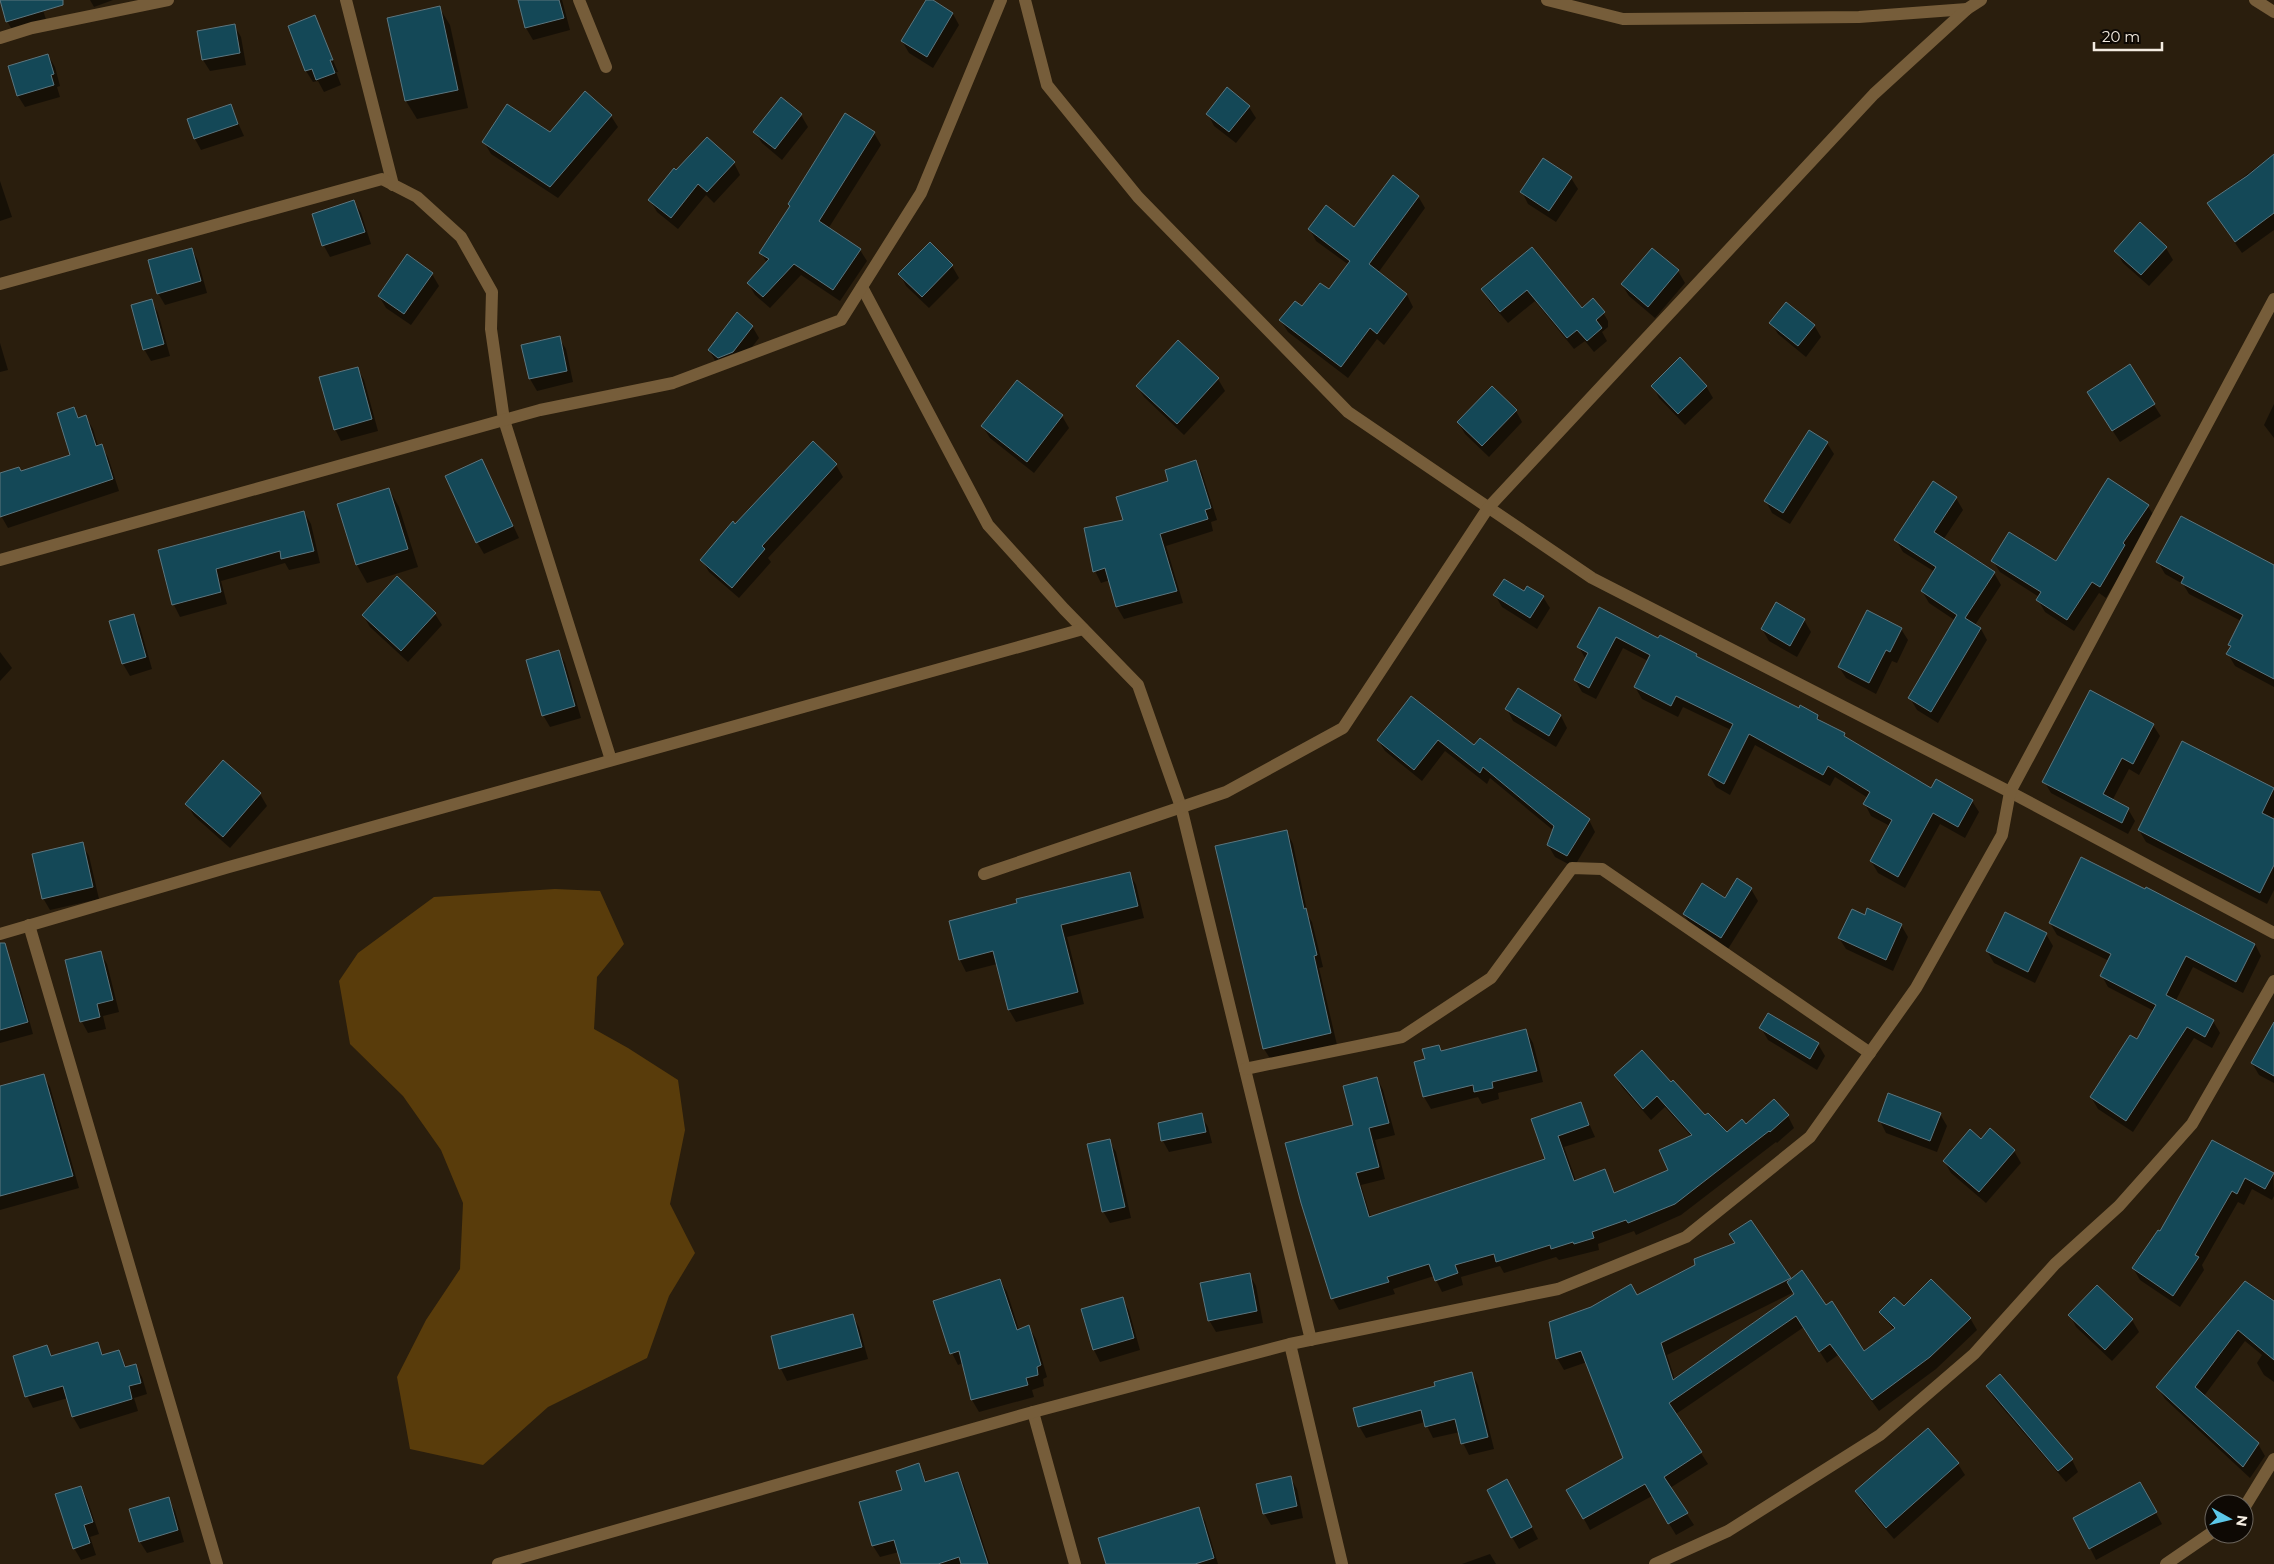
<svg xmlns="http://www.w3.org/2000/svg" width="2274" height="1564" viewBox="0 0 2274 1564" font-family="Montserrat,sans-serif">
  <rect width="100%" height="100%" fill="#2a1e0d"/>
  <polygon fill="#593c0b" points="555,889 600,891 624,944 597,977 594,1029 628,1048 678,1080 685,1130 670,1204 695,1253 669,1296 647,1358 548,1407 483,1465 410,1449 397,1377 426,1320 460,1269 463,1203 441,1150 403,1096 350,1044 339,981 358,953 434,897"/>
  <g fill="#0007" fill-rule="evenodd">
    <polygon points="1,0 40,0 47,23 14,33 7,21"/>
    <polygon points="90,0 113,0 94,7"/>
    <polygon points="519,0 562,0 570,30 533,40 526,28"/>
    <polygon points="928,0 953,14 959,25 933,68 909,53 902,41"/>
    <polygon points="439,7 450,25 468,108 417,119 406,101"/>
    <polygon points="314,17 338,72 336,72 341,85 324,92 318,81 313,82 306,71 289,26"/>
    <polygon points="234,25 241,37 246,65 210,71 203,60"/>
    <polygon points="48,55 55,67 60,86 57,87 60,97 25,107 18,96"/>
    <polygon points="230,105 244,136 201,150 195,139"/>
    <polygon points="1249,107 1256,118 1236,143 1214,126 1208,114"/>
    <polygon points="801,115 808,127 782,160 762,143 755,132"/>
    <polygon points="845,115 874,133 881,145 828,229 860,250 867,261 840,301 801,275 770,308 755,295 748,283 767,263 761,253 791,207"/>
    <polygon points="611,116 618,127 558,198 491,154 484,142 550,134"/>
    <polygon points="2274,154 2274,230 2242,253 2208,204"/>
    <polygon points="734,163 740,175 714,203 706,195 678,229 657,212 650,200 676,172"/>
    <polygon points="1571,178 1578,189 1556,222 1528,204 1522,192"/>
    <polygon points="0,181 12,217 0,221"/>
    <polygon points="1418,196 1425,208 1378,273 1407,295 1413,307 1384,345 1377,339 1348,378 1288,332 1281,321 1329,291 1349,265 1316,241 1310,229 1354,228"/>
    <polygon points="354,202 361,213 371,244 330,257 324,246 313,215"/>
    <polygon points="930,244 952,266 959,278 929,308 906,286 900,274"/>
    <polygon points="2166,248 2173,260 2149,286 2123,263 2116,251"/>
    <polygon points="192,249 198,261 207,293 165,305 158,293"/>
    <polygon points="1531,249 1582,309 1601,309 1608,321 1608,327 1602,332 1607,341 1594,352 1585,341 1574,349 1535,301 1508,323 1489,301 1483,289"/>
    <polygon points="1678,271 1685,283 1655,318 1629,296 1622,285"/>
    <polygon points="432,274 439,286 411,325 386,308 379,296"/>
    <polygon points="152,301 158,313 170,356 151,361 144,349"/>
    <polygon points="1771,323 1814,325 1821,337 1806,357 1778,334"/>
    <polygon points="752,326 759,338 739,364 716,362 709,350"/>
    <polygon points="559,338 566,349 573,382 537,391 530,379 522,346"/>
    <polygon points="1178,342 1218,379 1225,391 1184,435 1144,397 1137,386"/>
    <polygon points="0,343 8,370 0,372"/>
    <polygon points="357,368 364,380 378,431 341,441 335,429"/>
    <polygon points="1653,386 1706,386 1713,398 1685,425 1659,398"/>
    <polygon points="2095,404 2154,405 2161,416 2120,442"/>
    <polygon points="2274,404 2274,438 2264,425"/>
    <polygon points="74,409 80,419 86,417 93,429 98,446 101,446 108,457 119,491 8,528 0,514 0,475 21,473 71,456"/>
    <polygon points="1516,411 1522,422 1489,457 1465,434 1458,422"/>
    <polygon points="1062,416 1069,428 1034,473 990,438 983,427"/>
    <polygon points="813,443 836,465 843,477 768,558 771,562 739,598 709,572 702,560"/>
    <polygon points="1827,443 1834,454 1790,524 1772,513 1766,501"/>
    <polygon points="482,460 519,538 484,554 477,542"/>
    <polygon points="1196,461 1202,473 1217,520 1211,522 1213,531 1166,546 1183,603 1124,619 1117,607 1110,580 1101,583 1095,571 1170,482"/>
    <polygon points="389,489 399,507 418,567 367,583 357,565 338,505"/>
    <polygon points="1956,498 1963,510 1943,540 1994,573 2001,585 1975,625 1981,629 1987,640 1938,723 1917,710 1910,698 1956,621 1929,603 1922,591 1935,572 1903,552 1896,540"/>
    <polygon points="2148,506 2155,518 2130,555 2131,557 2106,598 2099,593 2074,631 2045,612 2038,600 2039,597 2000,572 1993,561 2056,563"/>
    <polygon points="304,512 311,524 320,563 289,570 285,563 221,581 227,604 180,617 174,605 159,551"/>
    <polygon points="2158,562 2274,566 2274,687 2235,666 2228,654 2231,648 2229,645 2241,621 2189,594 2183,584 2165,574"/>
    <polygon points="1525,593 1543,597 1550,608 1537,629 1502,607 1495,595"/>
    <polygon points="1600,608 1659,640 1696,655 1699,659 1799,710 1818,716 1821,722 1844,734 1847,739 1932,789 1972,801 1979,812 1965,838 1940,824 1905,888 1878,873 1871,861 1890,826 1871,816 1865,804 1868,798 1835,777 1830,786 1755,745 1730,795 1716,787 1709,775 1731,730 1683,707 1678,717 1642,699 1635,687 1648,661 1623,648 1596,699 1582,692 1575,680 1586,660 1579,647"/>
    <polygon points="435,614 442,625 408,662 370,627 363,615"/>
    <polygon points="134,616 140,627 152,669 130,676 123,664 111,622"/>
    <polygon points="1804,620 1811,632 1797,657 1769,641 1762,629"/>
    <polygon points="1901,629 1908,640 1897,663 1892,661 1876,694 1846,678 1839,667"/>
    <polygon points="559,651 565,663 581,718 550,727 543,715"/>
    <polygon points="0,652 12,668 0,681"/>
    <polygon points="1518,690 1561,716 1567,728 1556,747 1513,721 1507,709"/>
    <polygon points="1412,698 1474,747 1589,820 1595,832 1574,867 1555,857 1548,845 1554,831 1490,778 1487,784 1445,751 1422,781 1385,751 1378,740"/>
    <polygon points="2153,725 2160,736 2139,775 2129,769 2112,801 2128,809 2135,821 2128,834 2051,793 2044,781"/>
    <polygon points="2183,743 2274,789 2274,815 2272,819 2274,820 2274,890 2267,904 2146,842 2139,830"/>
    <polygon points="224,762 260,794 267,806 230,848 194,816 187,804"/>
    <polygon points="1287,832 1293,844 1308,916 1312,922 1323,967 1319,968 1337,1045 1271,1060 1264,1049"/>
    <polygon points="82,844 89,856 99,899 50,910 43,898"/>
    <polygon points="1130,874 1136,885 1144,918 1067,937 1084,1004 1016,1022 1009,1010 997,964 966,972 960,960 950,922"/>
    <polygon points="1751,889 1758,901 1728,949 1691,926 1684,914"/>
    <polygon points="2006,914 2046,934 2053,946 2035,983 1994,963 1987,951"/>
    <polygon points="2050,923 2255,944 2261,956 2243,993 2193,967 2175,1002 2213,1021 2220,1033 2212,1048 2194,1038 2133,1132 2098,1109 2091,1097 2138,1041 2154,1011 2108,987 2102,976 2109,961 2057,935"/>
    <polygon points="1901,925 1908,937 1893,971 1846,949 1839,938"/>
    <polygon points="100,952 107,964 119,1012 103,1016 106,1029 88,1033 82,1022"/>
    <polygon points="13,975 20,987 33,1034 0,1043 0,979"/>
    <polygon points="1761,1028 1818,1044 1825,1056 1817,1070 1768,1040"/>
    <polygon points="1526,1031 1533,1043 1543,1082 1498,1093 1499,1099 1482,1104 1478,1097 1431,1109 1424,1097 1416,1063 1427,1060 1438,1046 1442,1052"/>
    <polygon points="2274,1050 2274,1083 2259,1075 2252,1063"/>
    <polygon points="43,1075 50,1087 79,1188 0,1210 0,1088"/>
    <polygon points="1615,1076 1671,1084 1705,1117 1727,1134 1746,1126 1788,1116 1794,1128 1777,1143 1776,1142 1681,1215 1636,1235 1634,1231 1598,1244 1599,1250 1559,1260 1556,1257 1504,1273 1500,1266 1461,1277 1463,1285 1442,1292 1434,1276 1393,1289 1395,1294 1339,1310 1333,1299 1302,1203 1355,1126 1377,1078 1383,1090 1395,1135 1375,1140 1385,1179 1361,1185 1371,1218 1546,1160 1532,1120 1580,1103 1595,1137 1564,1147 1576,1181 1605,1171 1615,1193 1670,1171 1691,1136 1665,1107 1651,1120 1622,1087"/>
    <polygon points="1940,1114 1947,1126 1937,1152 1886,1133 1880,1121"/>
    <polygon points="1201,1115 1208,1127 1212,1143 1169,1152 1163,1141 1159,1124"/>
    <polygon points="1981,1140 2014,1151 2021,1163 1986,1203 1951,1173 1944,1161"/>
    <polygon points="1109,1141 1116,1152 1131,1218 1110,1223 1103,1211"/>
    <polygon points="2213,1142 2273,1174 2274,1196 2272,1200 2252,1189 2244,1205 2238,1202 2202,1265 2204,1270 2180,1307 2140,1280 2133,1268 2160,1233"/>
    <path d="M1750,1222L1791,1280L1825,1307L1864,1353L1894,1330L1881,1312L1904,1308L1970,1318L1977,1330L1936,1369L1879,1411L1838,1355L1827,1363L1804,1327L1676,1414L1708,1464L1670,1488L1694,1525L1676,1535L1652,1496L1590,1530L1568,1490L1624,1459L1587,1362L1564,1370L1557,1358L1637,1296L1736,1244ZM1794,1292L1796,1295L1675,1380L1667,1355Z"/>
    <polygon points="1249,1274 1256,1286 1263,1323 1216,1332 1209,1320"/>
    <polygon points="1000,1280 1007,1292 1019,1330 1029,1327 1036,1339 1047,1377 1043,1379 1044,1386 1032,1390 1034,1397 979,1412 972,1400 963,1363 958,1365 952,1353"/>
    <polygon points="2245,1283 2274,1309 2274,1382 2264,1375 2257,1363 2262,1355 2245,1341 2204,1396 2258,1444 2265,1456 2250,1478 2165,1399 2158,1388"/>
    <polygon points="2097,1286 2132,1320 2139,1332 2112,1361 2076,1327 2070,1315"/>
    <polygon points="1123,1299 1129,1311 1140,1350 1100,1362 1094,1350"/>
    <polygon points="852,1315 859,1327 868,1359 787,1381 781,1369 772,1337"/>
    <polygon points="97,1343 104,1356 119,1352 127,1368 135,1365 142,1377 147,1394 134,1398 138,1411 80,1429 73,1417 68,1398 33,1408 27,1396 47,1347 53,1357"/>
    <polygon points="1472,1373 1478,1385 1494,1449 1469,1455 1463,1443 1460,1432 1433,1438 1425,1422 1366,1438 1359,1426 1436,1387"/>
    <polygon points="1987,1387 2072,1460 2078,1472 2066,1482 1994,1398"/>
    <polygon points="1958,1464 1965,1475 1894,1539 1863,1503 1856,1492"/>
    <polygon points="919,1465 927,1483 958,1473 964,1485 990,1564 902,1564 899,1552 880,1557 873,1546"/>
    <polygon points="1290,1477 1297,1489 1303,1518 1271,1525 1264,1513"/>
    <polygon points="81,1487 87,1499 99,1534 90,1537 96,1555 81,1560 74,1548"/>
    <polygon points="1514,1492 1538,1539 1519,1549 1512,1537"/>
    <polygon points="2146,1495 2162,1524 2096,1560 2090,1548"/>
    <polygon points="168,1499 175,1511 184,1542 147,1553 140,1542"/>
    <polygon points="1198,1509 1205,1521 1218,1564 1107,1564"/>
    <polygon points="1490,1554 1496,1564 1462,1564"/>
  </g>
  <g fill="#144857" stroke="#5c767f">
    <polygon points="0,0 63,0 63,5 6,22"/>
    <polygon points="518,0 559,0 564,18 525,28"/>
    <polygon points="926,0 933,0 953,13 927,57 901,41"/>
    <polygon points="440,6 458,90 405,101 387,18"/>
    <polygon points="315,15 333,60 330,60 335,73 316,80 312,69 305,71 288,26"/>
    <polygon points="235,24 240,53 202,60 197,31"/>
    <polygon points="48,54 54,74 51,75 54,85 17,96 8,66"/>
    <polygon points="1227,87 1250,106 1229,132 1206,114"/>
    <polygon points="585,91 612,115 550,187 482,142 507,104 550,132"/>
    <polygon points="781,97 802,114 775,149 753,132"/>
    <polygon points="231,104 238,124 194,139 187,119"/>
    <polygon points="845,113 875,132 819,221 861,249 833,290 794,264 763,297 747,283 769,259 759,253 790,206 788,204"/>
    <polygon points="707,137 735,162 707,192 698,184 671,218 648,200 674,168 676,170"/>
    <polygon points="2274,154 2274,213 2235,242 2207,203 2247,176"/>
    <polygon points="1543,158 1572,177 1549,211 1520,192"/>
    <polygon points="1393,175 1419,196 1369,264 1407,294 1377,334 1370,328 1341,367 1279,320 1295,301 1302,306 1320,283 1329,289 1350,261 1308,229 1326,205 1354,227"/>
    <polygon points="354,200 365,232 322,246 312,214"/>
    <polygon points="2140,222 2167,247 2141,275 2114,251"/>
    <polygon points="930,242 953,265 922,297 898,274"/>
    <polygon points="1532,247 1582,308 1593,298 1605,312 1596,320 1602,328 1587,341 1577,330 1567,338 1527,290 1500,312 1481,289"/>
    <polygon points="192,248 201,281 157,294 148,260"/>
    <polygon points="1652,248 1679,270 1648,307 1621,284"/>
    <polygon points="407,254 433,273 404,314 378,296"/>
    <polygon points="152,299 164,344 143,350 131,305"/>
    <polygon points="1786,302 1815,325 1798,346 1769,323"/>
    <polygon points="737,312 753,326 733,352 718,358 708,350"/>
    <polygon points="560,336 567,371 529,379 521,345"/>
    <polygon points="1178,340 1219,378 1177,424 1136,386"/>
    <polygon points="1680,357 1707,386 1678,414 1651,386"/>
    <polygon points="2130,364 2155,404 2112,431 2087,392"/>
    <polygon points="358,367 372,419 334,430 319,377"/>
    <polygon points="1017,380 1063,415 1027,462 981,426"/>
    <polygon points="1492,386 1517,410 1482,446 1457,422"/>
    <polygon points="74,407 78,418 86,415 96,446 102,444 113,479 0,517 0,473 19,467 21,471 70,455 57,413"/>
    <polygon points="1809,430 1828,442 1783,513 1764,501"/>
    <polygon points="813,441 837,464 762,546 765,549 732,588 700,560 733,521 735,524"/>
    <polygon points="482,459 513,526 476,543 445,476"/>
    <polygon points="1196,460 1211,508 1205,510 1208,519 1160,534 1177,591 1116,607 1105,568 1093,572 1084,528 1123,520 1116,497 1168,481 1165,470"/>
    <polygon points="2108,478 2149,505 2123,543 2125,545 2100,587 2092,582 2067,620 2036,600 2041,592 1991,561 2009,532 2056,561"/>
    <polygon points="1933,481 1957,497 1934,532 1995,572 1965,618 1981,628 1931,712 1908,698 1957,615 1921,591 1936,567 1894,540"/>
    <polygon points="389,488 408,549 356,565 337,504"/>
    <polygon points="304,511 314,551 281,559 280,551 216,569 221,592 172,605 158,550"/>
    <polygon points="2181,516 2274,565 2274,679 2226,654 2231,646 2228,645 2243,615 2181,583 2184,577 2156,562"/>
    <polygon points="397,576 436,613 401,651 362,615"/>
    <polygon points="1504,579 1524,591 1527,586 1544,596 1530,618 1493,595"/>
    <polygon points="1776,602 1805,619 1790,646 1761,629"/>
    <polygon points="1599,607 1658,638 1660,635 1697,654 1696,656 1799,708 1800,705 1818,715 1817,719 1845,733 1844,736 1931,788 1936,779 1973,800 1958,827 1933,813 1898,877 1870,861 1892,820 1863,804 1870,792 1828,766 1823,775 1749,734 1724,784 1708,775 1733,724 1676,696 1671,706 1634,687 1650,655 1616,637 1589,688 1574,680 1588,653 1577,647"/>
    <polygon points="1867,610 1902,628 1890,652 1886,650 1869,683 1838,667"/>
    <polygon points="134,614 146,657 122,664 109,621"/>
    <polygon points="559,650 575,706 542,716 526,660"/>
    <polygon points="1518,688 1561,715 1549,736 1505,709"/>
    <polygon points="2090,690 2154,724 2133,764 2122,758 2103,794 2129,808 2122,823 2042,782"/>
    <polygon points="1411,696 1474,745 1480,738 1590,819 1567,856 1547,845 1554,826 1483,767 1480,773 1438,740 1414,770 1377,740"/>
    <polygon points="2182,741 2274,788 2262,813 2274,819 2274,865 2260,893 2138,830"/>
    <polygon points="223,760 261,793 223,837 185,804"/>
    <polygon points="1287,830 1304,909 1306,908 1317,955 1314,956 1331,1033 1263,1049 1215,846"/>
    <polygon points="83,842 93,887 42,899 32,854"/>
    <polygon points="2081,857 2145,889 2146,887 2255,944 2236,982 2186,956 2166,995 2214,1020 2205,1037 2187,1027 2126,1121 2090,1097 2130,1035 2137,1039 2156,1005 2100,976 2111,954 2049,923"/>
    <polygon points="1130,872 1138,906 1061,925 1078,992 1008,1010 993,951 959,960 949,921 1017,903 1016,899"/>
    <polygon points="1737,878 1752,888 1721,938 1683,914 1702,883 1725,898"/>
    <polygon points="1867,908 1902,924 1886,960 1838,938 1852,909 1865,915"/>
    <polygon points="2005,912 2047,933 2028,972 1986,951"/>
    <polygon points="0,943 5,943 28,1022 0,1030"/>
    <polygon points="101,951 113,1000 97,1004 100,1017 80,1022 65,960"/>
    <polygon points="1768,1013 1819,1043 1810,1059 1759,1028"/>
    <polygon points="2274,1022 2274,1076 2251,1063"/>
    <polygon points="1526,1029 1537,1071 1492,1082 1493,1088 1474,1092 1473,1085 1423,1097 1414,1062 1425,1059 1422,1049 1439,1045 1441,1051"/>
    <polygon points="1642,1050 1671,1082 1673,1080 1705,1115 1708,1113 1727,1132 1742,1119 1746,1124 1774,1099 1789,1115 1770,1132 1769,1131 1675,1204 1628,1223 1626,1220 1592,1232 1594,1238 1574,1244 1573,1242 1551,1249 1550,1245 1496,1262 1494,1254 1455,1265 1458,1273 1435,1281 1429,1264 1387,1277 1389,1282 1331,1299 1301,1203 1285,1143 1353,1125 1343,1086 1377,1077 1389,1123 1369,1128 1379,1167 1356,1173 1369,1217 1545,1159 1531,1119 1581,1102 1589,1125 1558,1136 1574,1181 1605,1169 1614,1193 1668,1170 1659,1150 1692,1135 1657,1096 1643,1109 1614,1075"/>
    <polygon points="44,1074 73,1176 0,1196 0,1086"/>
    <polygon points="1888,1093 1941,1113 1930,1141 1878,1121"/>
    <polygon points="1202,1113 1206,1132 1161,1141 1158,1123"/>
    <polygon points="1990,1128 2015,1150 1979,1192 1943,1161 1970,1129 1981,1139"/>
    <polygon points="1110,1139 1125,1207 1102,1212 1087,1144"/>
    <polygon points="2212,1140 2274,1173 2265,1189 2245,1178 2237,1194 2232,1191 2195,1255 2199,1257 2173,1296 2132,1268 2158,1230 2160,1231"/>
    <polygon points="1751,1220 1791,1278 1661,1343 1673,1380 1794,1294 1787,1282 1802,1270 1826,1305 1832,1301 1864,1351 1895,1328 1879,1312 1894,1297 1904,1306 1931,1279 1971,1318 1930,1357 1872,1400 1830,1344 1819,1352 1796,1316 1669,1403 1702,1452 1664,1477 1688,1513 1668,1524 1645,1484 1583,1519 1566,1490 1623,1458 1581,1351 1556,1359 1549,1322 1591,1307 1631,1284 1637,1295 1695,1265 1694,1259 1735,1243 1729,1234"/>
    <polygon points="1250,1273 1257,1311 1208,1321 1200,1283"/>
    <polygon points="1000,1279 1017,1330 1029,1325 1041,1365 1037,1367 1038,1375 1026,1378 1028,1385 971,1400 959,1351 950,1354 933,1301"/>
    <polygon points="2245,1281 2274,1301 2274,1360 2238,1330 2195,1387 2259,1443 2243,1467 2156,1387"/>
    <polygon points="2097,1285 2133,1319 2105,1350 2068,1315"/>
    <polygon points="1123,1297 1134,1338 1093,1350 1081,1309"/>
    <polygon points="853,1314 862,1347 779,1369 771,1336"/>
    <polygon points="98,1342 102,1355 119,1350 125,1367 136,1364 141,1383 129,1386 132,1399 72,1417 63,1386 25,1397 13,1356 47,1345 51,1356"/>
    <polygon points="1472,1372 1488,1437 1461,1444 1455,1419 1425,1427 1421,1410 1358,1427 1353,1408 1435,1386 1434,1382"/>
    <polygon points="2000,1374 2073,1459 2058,1471 1986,1386"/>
    <polygon points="1928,1428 1959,1463 1886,1528 1855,1491"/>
    <polygon points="919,1463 925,1482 958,1472 988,1564 961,1564 959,1557 938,1564 901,1564 894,1540 872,1546 859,1502 902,1490 896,1471"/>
    <polygon points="1291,1476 1297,1506 1263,1514 1256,1484"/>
    <polygon points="1507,1479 1532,1527 1511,1538 1487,1490"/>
    <polygon points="2140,1482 2157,1512 2089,1549 2073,1518"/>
    <polygon points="81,1486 93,1522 84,1525 90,1543 73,1549 55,1494"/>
    <polygon points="169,1497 178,1530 139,1542 129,1509"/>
    <polygon points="1199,1507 1214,1558 1195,1564 1106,1564 1098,1538"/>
  </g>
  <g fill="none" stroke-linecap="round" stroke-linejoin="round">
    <g stroke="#765d3a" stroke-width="12">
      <polyline points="346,0 393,185"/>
      <polyline points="579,0 606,67"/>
      <polyline points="1025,0 1047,85 1138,197 1348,412 1592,578 2010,792 2274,933"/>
      <polyline points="1547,0 1623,19 1859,17 1967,9"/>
      <polyline points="2255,0 2274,12"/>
      <polyline points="0,38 32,28 168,0"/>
      <polyline points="0,284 382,179 417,197 461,237 492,292 491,329 504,420 611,760"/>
      <polyline points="862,287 988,525 1064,609 1138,685 1181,807 1311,1340"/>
      <polyline points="0,560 540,410 673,383 841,320 921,193 1001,0"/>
      <polyline points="984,874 1226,792 1343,728 1488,508 1874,94 1967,9 1981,0"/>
      <polyline points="29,925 217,1564"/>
      <polyline points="0,934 229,867 1083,629"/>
      <polyline points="1245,1069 1402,1037 1491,978 1572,868 1602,869 1870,1053"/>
      <polyline points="1290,1344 1342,1564"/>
      <polyline points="1033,1412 1075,1564"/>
      <polyline points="2244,1508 2274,1459"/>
      <polyline points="498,1564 1033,1412 1290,1344 1558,1289 1686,1237 1810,1137 1916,988 2002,835 2010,792 2274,299"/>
      <polyline points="1655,1564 1728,1531 1880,1435 1974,1354 2055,1264 2119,1206 2192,1124 2274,981"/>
      <polyline points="2166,1564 2214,1531"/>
    </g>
  </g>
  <g transform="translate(2229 1519) rotate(98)"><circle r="24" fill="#0e0904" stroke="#6a645c"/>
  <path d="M0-4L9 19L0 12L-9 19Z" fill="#5cc7e8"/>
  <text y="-8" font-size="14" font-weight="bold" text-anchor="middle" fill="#f4ece1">N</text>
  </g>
  <path d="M2094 42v8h68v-8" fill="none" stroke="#f4ece1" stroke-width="2.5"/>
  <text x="2102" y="42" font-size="15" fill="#f4ece1" stroke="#0e0904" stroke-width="4" paint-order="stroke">20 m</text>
</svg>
